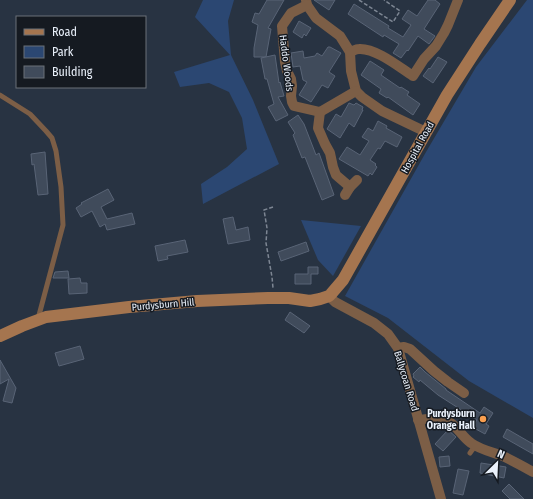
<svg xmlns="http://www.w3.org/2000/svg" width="533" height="499" viewBox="0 0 533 499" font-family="'Fira Sans Condensed',sans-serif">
  <rect width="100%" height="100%" fill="#283342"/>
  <g fill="#2b4772">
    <polygon points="203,0 234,0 228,21 231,55 253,100 279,164 203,204 201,184 227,167 247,149 242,118 229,92 209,83 180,87 174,72 230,55 195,17"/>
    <polygon points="527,0 533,0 533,418 469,381 388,318 345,296 426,152 476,67"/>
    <polygon points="301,220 361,226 333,276 318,260"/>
  </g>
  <g fill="#404b5b" stroke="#596476">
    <polygon points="267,0 284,0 268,28 271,29 266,57 254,57 254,48 258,25 252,22 255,13 259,14"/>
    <polygon points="314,0 335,0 329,10"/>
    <polygon points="428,0 435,0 440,4 424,29 435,36 429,44 418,36 408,51 407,50 401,58 393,53 399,44 384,35 383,37 348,14 354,4 389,26 388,28 403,37 411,25 402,19 408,10 417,16"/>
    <polygon points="299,21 311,28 306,36 304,34 302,38 293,32"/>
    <polygon points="328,47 330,47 341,53 329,72 335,76 328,88 322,85 311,102 299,95 307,82 303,80 300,66 293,67 291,53 303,51 304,58 315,56 317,53 322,56"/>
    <polygon points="275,55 279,83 280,82 284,96 278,97 288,115 276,121 268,107 274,104 267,79 265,79 261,58"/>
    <polygon points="438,57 447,62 433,83 423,76 429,68 430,69"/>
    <polygon points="370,61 384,70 381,75 400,88 401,87 409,92 407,95 420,104 413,115 388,97 387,98 379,93 381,89 361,75"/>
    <polygon points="349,103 354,105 356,103 363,107 362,110 363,110 354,127 349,123 340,138 327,129 336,114 341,117"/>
    <polygon points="298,115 304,124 316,155 319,153 334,195 322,200 305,157 302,158 293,135 295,133 288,122"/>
    <polygon points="378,121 387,126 386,128 402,137 397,147 385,141 380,149 378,148 370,160 376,164 375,165 377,167 372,175 370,173 368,176 339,159 347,147 360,155 369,141 362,137 368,128 373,131"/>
    <polygon points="45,152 48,194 38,195 34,164 32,165 31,154"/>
    <polygon points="108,189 114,200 101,207 107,219 132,213 135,224 107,230 105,224 100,227 92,211 81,217 76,208 82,204 81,203"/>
    <polygon points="233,217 236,230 248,227 250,240 228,244 223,219"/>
    <polygon points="185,240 188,252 167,256 168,259 158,261 155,246"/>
    <polygon points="306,242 309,251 281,261 278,252"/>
    <polygon points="308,267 318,267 318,274 311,274 311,284 295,284 295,274 308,274"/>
    <polygon points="68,271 69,278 53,278 55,272"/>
    <polygon points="80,278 81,283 87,283 87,293 69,294 68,279"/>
    <polygon points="290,312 310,326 304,333 285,320"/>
    <polygon points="80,346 84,359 59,366 55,353"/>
    <polygon points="0,360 16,388 12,403 3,401 9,379 0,384"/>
    <polygon points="420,367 425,372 446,389 446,390 480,413 484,407 493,413 486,424 489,426 485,434 472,427 477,420 438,395 420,380 419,382 413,377 414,376 413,374"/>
    <polygon points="507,429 533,444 533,454 503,437"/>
    <polygon points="448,430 456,437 443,451 435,444"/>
    <polygon points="449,456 450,466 440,467 439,457"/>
    <polygon points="481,463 506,467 504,478 480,473"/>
    <polygon points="458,469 469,471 463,495 453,493"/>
    <polygon points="509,484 524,499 510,499 502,491"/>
  </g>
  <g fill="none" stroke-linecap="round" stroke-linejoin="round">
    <g stroke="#7d8693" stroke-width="1.5" stroke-dasharray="4 2" stroke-linecap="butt">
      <polyline points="359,0 393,22 400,11 384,0"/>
      <polyline points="273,207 264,210 267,228 266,243 272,277 273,288"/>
    </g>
    <g stroke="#7c5e46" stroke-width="5">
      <polyline points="0,95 30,114 46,131 52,138 56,151 61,187 63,225 38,319"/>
      <polyline points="470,453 475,446"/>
    </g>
    <g stroke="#7c5e46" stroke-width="10">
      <polyline points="306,0 307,5 316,18 340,36 350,52 351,71 356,91 362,97 382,111 426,132"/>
      <polyline points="307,5 291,13 282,26 285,62 287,71 291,79 292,86 291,96 292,102 294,106 320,112 356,91"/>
      <path d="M350,52C353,51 356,49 359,49C376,48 399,67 413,76L424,59L436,46L444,33L448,25L458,0"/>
      <polyline points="320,112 318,128 325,144 330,153 333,167 336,175 350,187"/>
      <polyline points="345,195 350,187 357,180"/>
      <polyline points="329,296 335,302 374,323 388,334 398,348 441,499"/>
      <polyline points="398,348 404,347 410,349 434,371 448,382 464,393"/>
      <path d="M418,420C428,419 437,417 446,420C456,424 462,437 471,443C481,450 492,452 503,456C513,461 523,466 533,472"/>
    </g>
    <polyline stroke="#a5754f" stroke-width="12" points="0,336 22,326 46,317 129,307 197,301 268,298 289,298 310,301 320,299 329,296 331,294 343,280 447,95 480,44 510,0"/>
  </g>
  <circle fill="#fa9f4f" stroke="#151a21" stroke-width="1.5" cx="483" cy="419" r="4"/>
  <g text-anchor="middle" stroke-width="3" stroke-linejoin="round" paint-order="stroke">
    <g font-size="10" fill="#eaf1fb" stroke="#151a21">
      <text transform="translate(287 63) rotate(83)" y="4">Haddo Woods</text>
      <text transform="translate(417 147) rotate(-61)" y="4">Hospital Road</text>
      <text transform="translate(163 304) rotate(-5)" y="4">Purdysburn Hill</text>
      <text transform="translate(407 381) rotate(73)" y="4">Ballycoan Road</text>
    </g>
    <g font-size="10" font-weight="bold" fill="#eaf1fb" stroke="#151a21" text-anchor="end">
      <text x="475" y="417">Purdysburn<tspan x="475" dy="12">Orange Hall</tspan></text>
    </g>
  </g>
  <rect x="16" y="16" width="130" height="72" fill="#151a21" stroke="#6a7078"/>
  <rect x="24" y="29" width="20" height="6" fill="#a5754f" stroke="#6a7078"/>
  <text x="52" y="36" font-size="12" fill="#eaf1fb">Road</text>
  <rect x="24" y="46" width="20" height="12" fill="#2b4772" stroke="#6a7078"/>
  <text x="52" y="56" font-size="12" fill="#eaf1fb">Park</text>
  <rect x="24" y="66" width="20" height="12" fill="#404b5b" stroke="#6a7078"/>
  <text x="52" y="76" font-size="12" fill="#eaf1fb">Building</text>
  <g transform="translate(497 463) rotate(24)" stroke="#151a21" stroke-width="3" paint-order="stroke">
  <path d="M0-3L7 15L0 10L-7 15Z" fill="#eaf1fb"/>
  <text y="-6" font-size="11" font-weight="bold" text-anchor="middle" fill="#eaf1fb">N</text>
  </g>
</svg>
